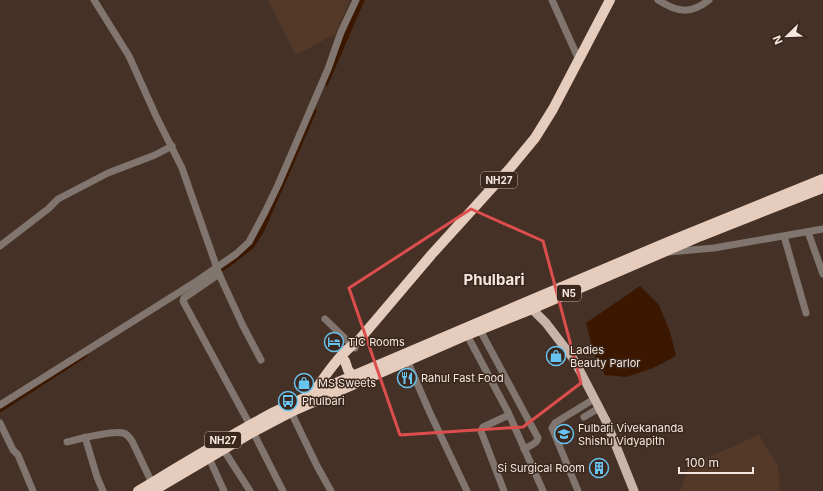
<svg xmlns="http://www.w3.org/2000/svg" width="823" height="491" viewBox="0 0 823 491" font-family="Inter,sans-serif">
  <rect width="100%" height="100%" fill="#453125"/>
  <g fill="#543929">
    <polygon points="268,0 350,0 335,34 296,55"/>
    <polygon points="759,435 778,466 780,491 680,491 690,465"/>
  </g>
  <polygon fill="#3b1700" points="640,286 659,305 670,332 676,356 653,368 626,377 605,375 594,354 586,323"/>
  <g fill="none" stroke-linecap="round" stroke-linejoin="round">
    <g stroke="#3b1700" stroke-width="5">
      <polyline points="326,83 362,0"/>
      <polyline points="216,273 229,264 252,246 262,230 314,111"/>
      <polyline points="0,410 85,355"/>
    </g>
    <g stroke="#80766f" stroke-width="7">
      <polyline points="94,0 129,56 156,116 182,168 219,274 243,326 261,360"/>
      <polyline points="552,0 579,60"/>
      <path d="M658,0C677,12 690,15 709,0"/>
      <polyline points="808,232 823,274"/>
      <polyline points="784,236 806,313"/>
      <polyline points="0,246 48,209 58,199 108,173 155,155 172,146"/>
      <polyline points="669,252 714,248 823,229"/>
      <polyline points="219,274 184,298 183,301 250,425"/>
      <polyline points="325,319 355,348"/>
      <path d="M480,330L538,438C537,444 529,446 524,449"/>
      <polyline points="467,335 508,412 543,491"/>
      <polyline points="407,360 430,413 467,491"/>
      <polyline points="0,405 197,281 236,254 249,242 265,212 278,185 328,69 341,32 356,0"/>
      <polyline points="291,412 317,466 331,491"/>
      <polyline points="584,417 599,408"/>
      <polyline points="0,423 13,450 18,455 33,491"/>
      <polyline points="253,432 283,491"/>
      <polyline points="85,437 97,477 103,491"/>
      <path d="M67,442C79,439 112,430 123,433C127,434 130,438 132,441L152,483"/>
      <polyline points="223,449 250,491"/>
      <polyline points="209,458 224,491"/>
      <polyline points="504,491 481,431 483,427 509,415"/>
      <polyline points="578,491 552,428 555,423 594,399"/>
    </g>
    <polyline stroke="#c9b4a7" stroke-width="9" points="529,303 532,309 546,323 572,357 580,371 606,421 634,491"/>
    <g stroke="#e6ccbd" stroke-width="10">
      <polyline points="345,361 348,370 353,376"/>
      <path d="M312,395C325,376 340,353 359,340L432,254L511,167L535,138L553,109L610,0"/>
      <path d="M138,491C183,464 227,437 274,412C295,402 317,392 338,382L670,241L823,179"/>
      <polyline points="153,491 253,432 291,412 467,335 532,309 701,236 823,188"/>
    </g>
  </g>
  <path fill="none" stroke="#dc4e4d" stroke-width="3" stroke-linejoin="round" d="M471,209L543,241L581,383L523,427L400,435L349,288Z"/>
  <defs>
    <g id="hotel-ring" transform="scale(1)"><circle r="9.5" fill="#3b271b" stroke="#69c3f1" stroke-width="1.5"/><path d="M-6-4.5h1.5V1H6V5H4.5V3h-9V5H-6ZM-4 0a1.8 1.8 0 1 1 3.6 0ZM.5 0V-2.5h3Q6-2.5 6 0Z" fill="#69c3f1"/></g>
    <g id="shop-ring" transform="scale(1)"><circle r="9.5" fill="#3b271b" stroke="#69c3f1" stroke-width="1.5"/><path d="M-5-2.5h2.3a2.7 3.5 0 0 1 5.4 0H5L5.5 6h-11ZM-1.5-2.5h3a1.5 2.3 0 0 0-3 0Z" fill="#69c3f1"/></g>
    <g id="restaurant-ring" transform="scale(1)"><circle r="9.5" fill="#3b271b" stroke="#69c3f1" stroke-width="1.5"/><path d="M-5-6h1v4h1v-4h1v4h1v-4h1v5L-1.5 .5V6h-2V.5L-5-1ZM5-6V6H3V1.5H1.5Q1.5-4 5-6Z" fill="#69c3f1"/></g>
    <g id="bus-ring" transform="scale(1)"><circle r="9.5" fill="#3b271b" stroke="#69c3f1" stroke-width="1.5"/><path d="M-5-6H5V4H4V6H2V4H-2V6H-4V4H-5ZM-3.5-4V0h7V-4ZM-3.5 1.2v1.5H-2V1.2ZM2 1.2v1.5H3.5V1.2Z" fill="#69c3f1"/></g>
    <g id="school-ring" transform="scale(1)"><circle r="9.5" fill="#3b271b" stroke="#69c3f1" stroke-width="1.5"/><path d="M0-5L7-2L0 1L-7-2ZM-4 1L0 2.5L4 1V4Q0 6-4 4Z" fill="#69c3f1"/></g>
    <g id="building-ring" transform="scale(1)"><circle r="9.5" fill="#3b271b" stroke="#69c3f1" stroke-width="1.5"/><path d="M-4-6H4V6H1V3H-1V6H-4ZM-2.5-4.3h1.7v1.8h-1.7ZM.8-4.3h1.7v1.8H.8ZM-2.5-1h1.7V.8h-1.7ZM.8-1h1.7V.8H.8Z" fill="#69c3f1"/></g>
  </defs>
  <g fill-rule="evenodd">
    <use href="#hotel-ring" x="334" y="342"/>
    <use href="#shop-ring" x="556" y="356"/>
    <use href="#restaurant-ring" x="407" y="378"/>
    <use href="#shop-ring" x="304" y="383"/>
    <use href="#bus-ring" x="288" y="401"/>
    <use href="#school-ring" x="564" y="434"/>
    <use href="#building-ring" x="599" y="468"/>
  </g>
  <g text-anchor="middle" stroke-width="3" stroke-linejoin="round" paint-order="stroke">
    <g fill="#3b271b" stroke="#bdaea5" stroke-width="1">
      <rect x="481" y="172" width="36" height="16" rx="3"/>
      <rect x="557" y="285" width="24" height="16" rx="3"/>
      <rect x="205" y="432" width="36" height="16" rx="3"/>
    </g>
    <g font-size="10" font-weight="bold" fill="#f5e8e0">
      <text x="499" y="184">NH27</text>
      <text x="569" y="297">N5</text>
      <text x="223" y="444">NH27</text>
    </g>
    <g font-size="11" fill="#f5e8e0" stroke="#3b271b" text-anchor="start">
      <text x="348" y="346">TIC Rooms</text>
      <text x="570" y="354">Ladies<tspan x="570" dy="13">Beauty Parlor</tspan></text>
      <text x="421" y="382">Rahul Fast Food</text>
      <text x="318" y="387">MS Sweets</text>
      <text x="302" y="405">Phulbari</text>
      <text x="578" y="432">Fulbari Vivekananda<tspan x="578" dy="13">Shishu Vidyapith</tspan></text>
      <text x="585" y="472" text-anchor="end">Si Surgical Room</text>
    </g>
    <g font-size="15" font-weight="bold" fill="#f5e8e0" stroke="#3b271b">
      <text x="494" y="285">Phulbari</text>
    </g>
  </g>
  <g transform="translate(787 36) rotate(247)" stroke="#3b271b" stroke-width="3" paint-order="stroke">
  <path d="M0-3L7 15L0 10L-7 15Z" fill="#f5e8e0"/>
  <text y="-6" font-size="11" font-weight="bold" text-anchor="middle" fill="#f5e8e0">N</text>
  </g>
  <path d="M679 467v6h74v-6" fill="none" stroke="#f5e8e0" stroke-width="2"/>
  <text x="685" y="467" font-size="12" fill="#f5e8e0" stroke="#3b271b" stroke-width="3" paint-order="stroke">100 m</text>
</svg>
